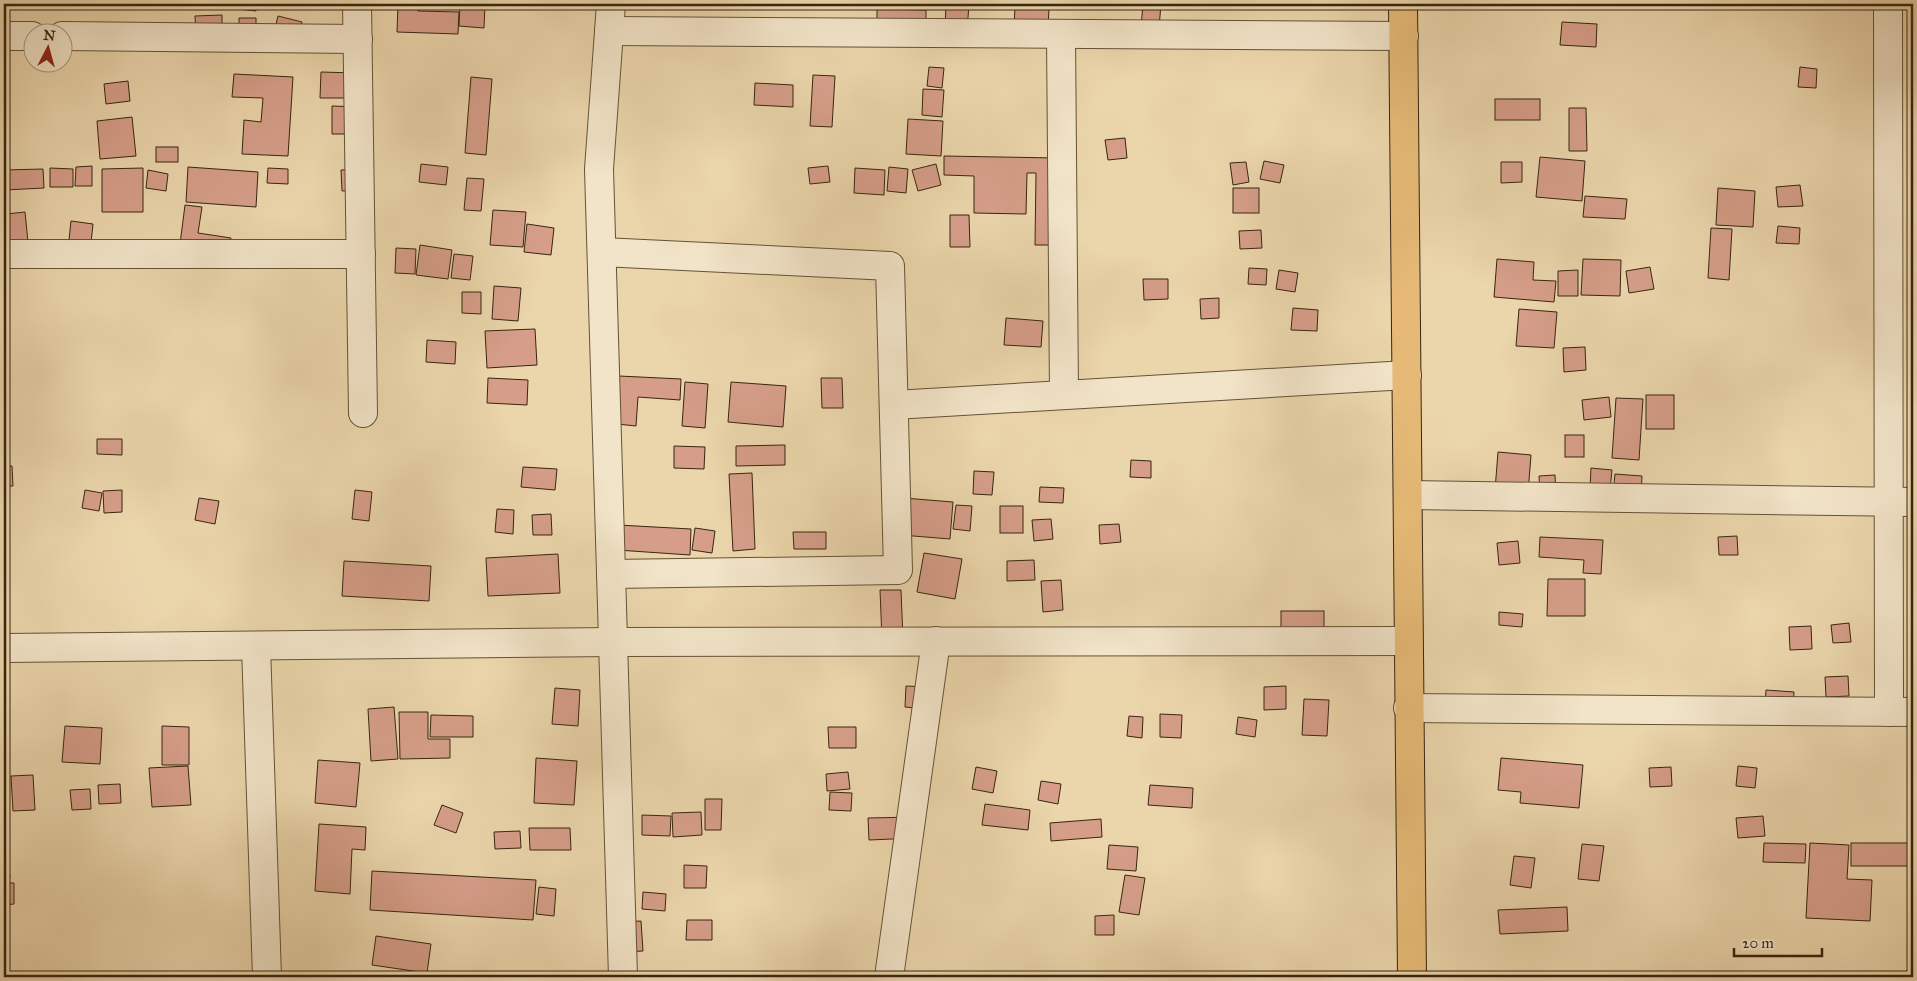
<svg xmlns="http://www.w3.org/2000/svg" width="1917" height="981" viewBox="0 0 1917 981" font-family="'IM FELL Great Primer',serif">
  <rect width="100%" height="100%" fill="#ebd5ab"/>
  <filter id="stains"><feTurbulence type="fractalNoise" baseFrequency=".004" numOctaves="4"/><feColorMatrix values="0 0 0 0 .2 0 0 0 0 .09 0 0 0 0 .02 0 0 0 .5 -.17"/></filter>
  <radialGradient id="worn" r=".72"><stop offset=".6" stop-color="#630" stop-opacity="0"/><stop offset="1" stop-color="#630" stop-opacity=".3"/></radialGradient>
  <g fill="#d69e89" stroke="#372610">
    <polygon points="238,4 256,4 256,11 238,9"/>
    <polygon points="398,4 419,4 418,11 459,12 458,34 397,32"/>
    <polygon points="460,4 485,4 484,28 459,26"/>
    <polygon points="946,4 969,4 967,31 945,29"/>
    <polygon points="1143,4 1161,4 1159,28 1141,27"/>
    <polygon points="1015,7 1049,9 1048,28 1014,27"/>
    <polygon points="877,9 926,10 926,30 877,30"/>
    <polygon points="222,15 222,37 196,38 195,16"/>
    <polygon points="278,16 302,22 298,39 274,33"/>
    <polygon points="239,18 256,18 256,39 239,38"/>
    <polygon points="1562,22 1597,24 1596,47 1560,45"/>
    <polygon points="929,67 944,68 942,88 927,86"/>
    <polygon points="1800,67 1817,69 1816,88 1798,87"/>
    <polygon points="321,72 356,73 356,98 320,98"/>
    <polygon points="234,74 293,77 288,156 242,154 244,120 261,122 263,98 232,97"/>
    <polygon points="813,75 835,76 832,127 810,126"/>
    <polygon points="471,77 492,79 486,155 465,153"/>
    <polygon points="128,81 130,101 106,104 104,84"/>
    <polygon points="755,83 793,85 793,107 754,105"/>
    <polygon points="923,89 944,90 942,117 922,115"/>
    <rect x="1495" y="99" width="45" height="21"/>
    <polygon points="332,106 360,107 359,134 332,134"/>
    <polygon points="1569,108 1586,108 1587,151 1569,151"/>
    <polygon points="132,117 136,156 100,159 97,121"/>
    <polygon points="908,119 943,121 941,156 906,154"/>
    <polygon points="1125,138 1127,158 1108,160 1105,140"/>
    <rect x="156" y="147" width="22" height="15"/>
    <polygon points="944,156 1056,158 1054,245 1035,245 1036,173 1027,173 1026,214 974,213 974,176 944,175"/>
    <polygon points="1540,157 1585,161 1582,201 1536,197"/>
    <polygon points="1264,161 1284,165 1280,183 1260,179"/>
    <polygon points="1246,162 1249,182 1233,185 1230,163"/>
    <polygon points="1501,162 1522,162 1522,182 1501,183"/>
    <polygon points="421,164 448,167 446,185 419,182"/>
    <polygon points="936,164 941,185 918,191 912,170"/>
    <polygon points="92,166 92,186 75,186 76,167"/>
    <polygon points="828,166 830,182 810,184 808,168"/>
    <polygon points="188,167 258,172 256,207 186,202"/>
    <polygon points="889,167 908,169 906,193 887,191"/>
    <polygon points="50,168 73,169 73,187 50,187"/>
    <polygon points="143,168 143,212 102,212 102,169"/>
    <polygon points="268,168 288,169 288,184 267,183"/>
    <polygon points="855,168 885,170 884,195 854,193"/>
    <polygon points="43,169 44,188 5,190 4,170"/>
    <polygon points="361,169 362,190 342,191 341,170"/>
    <polygon points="148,170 168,174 166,191 146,188"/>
    <polygon points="467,178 484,179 481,211 464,210"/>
    <polygon points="1800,185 1803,206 1778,207 1776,187"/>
    <rect x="1233" y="188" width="26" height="25"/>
    <polygon points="1718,188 1755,191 1753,227 1716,225"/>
    <polygon points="1585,196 1627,199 1625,219 1583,217"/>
    <polygon points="185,205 202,207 198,233 231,238 228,259 179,252"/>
    <polygon points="493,210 526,212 523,247 490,245"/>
    <polygon points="25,212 29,252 11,254 6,214"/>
    <polygon points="950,215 969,215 970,247 950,247"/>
    <polygon points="71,221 93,224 91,243 69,240"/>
    <polygon points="527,224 554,228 551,255 524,252"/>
    <polygon points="1778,226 1800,228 1799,244 1776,243"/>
    <polygon points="1711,228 1732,229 1729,280 1708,278"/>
    <polygon points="1261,230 1262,248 1240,249 1239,231"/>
    <polygon points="420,245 452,250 448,279 416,275"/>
    <polygon points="396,248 416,249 415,274 395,273"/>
    <polygon points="454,254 473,256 470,280 451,278"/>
    <polygon points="1497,259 1534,262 1533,280 1556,281 1554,302 1494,297"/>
    <polygon points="1583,259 1621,260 1620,296 1581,295"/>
    <polygon points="1650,267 1654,289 1629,293 1626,271"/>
    <polygon points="1249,268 1267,269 1266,285 1248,284"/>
    <polygon points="1279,270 1298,273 1295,292 1276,289"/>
    <polygon points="1578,270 1578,296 1558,296 1558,271"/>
    <polygon points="1143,279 1168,279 1168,299 1144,300"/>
    <polygon points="494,286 521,288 518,321 492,319"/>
    <polygon points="462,292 481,292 481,314 462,313"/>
    <polygon points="1219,298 1219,318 1201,319 1200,299"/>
    <polygon points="1293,308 1318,310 1317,331 1291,330"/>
    <polygon points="1519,309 1557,312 1554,348 1516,346"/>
    <polygon points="1006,318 1043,321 1041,347 1004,345"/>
    <polygon points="535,329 537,365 487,368 485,331"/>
    <polygon points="427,340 456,342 455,364 426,362"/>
    <polygon points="1585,347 1586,370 1564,372 1563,348"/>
    <polygon points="619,376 681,379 680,400 638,397 636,426 617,424"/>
    <polygon points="488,378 528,380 527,405 487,403"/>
    <polygon points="821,378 842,378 843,408 822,408"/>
    <polygon points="685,382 708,384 705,428 682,426"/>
    <polygon points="731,382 786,386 783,427 728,422"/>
    <rect x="1646" y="395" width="28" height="34"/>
    <polygon points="1609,397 1611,417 1584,420 1582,400"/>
    <polygon points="1616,398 1643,399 1639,460 1612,458"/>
    <rect x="1565" y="435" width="19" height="22"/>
    <polygon points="97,439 122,439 122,455 97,454"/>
    <polygon points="785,445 785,465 736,466 736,446"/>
    <polygon points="674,446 705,447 704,469 674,468"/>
    <polygon points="1498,452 1531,455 1528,493 1495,490"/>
    <polygon points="1131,460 1151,461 1151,478 1130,477"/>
    <polygon points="4,466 12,466 13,486 4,486"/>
    <polygon points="523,467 557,469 555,490 521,487"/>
    <polygon points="1591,468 1612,470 1610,490 1590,488"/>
    <polygon points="974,471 994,472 992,495 973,494"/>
    <polygon points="752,473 755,549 733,551 729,474"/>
    <polygon points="1615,474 1642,476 1641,496 1613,494"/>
    <polygon points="1555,475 1556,495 1540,496 1539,476"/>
    <polygon points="1040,487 1064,488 1063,503 1039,502"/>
    <polygon points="85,490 102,493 99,511 82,508"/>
    <polygon points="122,490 122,512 104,513 103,491"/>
    <polygon points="355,490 372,492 369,521 352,519"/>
    <polygon points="199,498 219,501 215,524 195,520"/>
    <polygon points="904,498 953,502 950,539 901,535"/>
    <polygon points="956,505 972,506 970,531 953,529"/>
    <rect x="1000" y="506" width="23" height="27"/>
    <polygon points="497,509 514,510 513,534 495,532"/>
    <polygon points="551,514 552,535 533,535 532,515"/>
    <polygon points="1051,519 1053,539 1034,541 1032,520"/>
    <polygon points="1119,524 1121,542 1100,544 1099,525"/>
    <polygon points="618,525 691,529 690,555 617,550"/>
    <polygon points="695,528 715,531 712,553 692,550"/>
    <polygon points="793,532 826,532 826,549 794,549"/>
    <polygon points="1737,536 1738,555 1719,555 1718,537"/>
    <polygon points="1540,537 1603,540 1601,574 1583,573 1584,560 1539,557"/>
    <polygon points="1518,541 1520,563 1499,565 1497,543"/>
    <polygon points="924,553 962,559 955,599 917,592"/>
    <polygon points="558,554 560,593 488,596 486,558"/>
    <polygon points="1034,560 1035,580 1007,581 1007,561"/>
    <polygon points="344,561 431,566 429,601 342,596"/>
    <polygon points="1548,579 1585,579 1585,616 1547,616"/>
    <polygon points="1061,580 1063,610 1043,612 1041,581"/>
    <polygon points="880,590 901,590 903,639 882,640"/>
    <rect x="1281" y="611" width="43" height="23"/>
    <polygon points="1499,612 1523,614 1522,627 1499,625"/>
    <polygon points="1849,623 1851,642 1833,643 1831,625"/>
    <polygon points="1811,626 1812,649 1790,650 1789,627"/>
    <polygon points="1848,676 1849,696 1826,697 1825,677"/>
    <polygon points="906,686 928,687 927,709 905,707"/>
    <polygon points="1286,686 1286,709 1264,710 1264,687"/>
    <polygon points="555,688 580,690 578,726 552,724"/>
    <polygon points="1766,690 1794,692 1793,710 1765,708"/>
    <polygon points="1304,699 1329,700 1327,736 1302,735"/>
    <polygon points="394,707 398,759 371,761 368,709"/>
    <polygon points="399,712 428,712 428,739 450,739 450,758 400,759"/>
    <polygon points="1160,714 1182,715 1181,738 1160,737"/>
    <polygon points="431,715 473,716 473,737 430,737"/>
    <polygon points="1129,716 1143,717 1142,738 1127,736"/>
    <polygon points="1238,717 1257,720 1255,737 1236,734"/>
    <polygon points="65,726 102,728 100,764 62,762"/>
    <polygon points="162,726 189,727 189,765 162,765"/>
    <polygon points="828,727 856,727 856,748 829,748"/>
    <polygon points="536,758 577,761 574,805 534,803"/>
    <polygon points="1501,758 1583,765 1579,808 1520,803 1521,792 1498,790"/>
    <polygon points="318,760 360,763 356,807 315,803"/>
    <polygon points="188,766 191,805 152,807 149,768"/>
    <polygon points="1738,766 1757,768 1755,788 1736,786"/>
    <polygon points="976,767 997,771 993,793 972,789"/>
    <polygon points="1671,767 1672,786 1650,787 1649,768"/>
    <polygon points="848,772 850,789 827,791 826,774"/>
    <polygon points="33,775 35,810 13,811 11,776"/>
    <polygon points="1041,781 1061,784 1058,804 1038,800"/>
    <polygon points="120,784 121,803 99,804 98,785"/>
    <polygon points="1150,785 1193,788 1192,808 1148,805"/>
    <polygon points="90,789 91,809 72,810 70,790"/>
    <polygon points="830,792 852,793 851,811 829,810"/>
    <polygon points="705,799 722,799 721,830 705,830"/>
    <polygon points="985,804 1030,810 1028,830 982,825"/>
    <polygon points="442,805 463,813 456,833 434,825"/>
    <polygon points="701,812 702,835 673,837 672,813"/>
    <polygon points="642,815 671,816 670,836 642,835"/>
    <polygon points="1763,816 1765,836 1738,838 1736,818"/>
    <polygon points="915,817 915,838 869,840 868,818"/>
    <polygon points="1101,819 1102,837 1051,841 1050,823"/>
    <polygon points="319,824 366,827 365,850 352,849 350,894 315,891"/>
    <polygon points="529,828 570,828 571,850 530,850"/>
    <polygon points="520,831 521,848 495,849 494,832"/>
    <polygon points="1764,843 1806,844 1805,863 1763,862"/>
    <polygon points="1810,843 1849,845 1847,879 1872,880 1870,921 1806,918"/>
    <rect x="1851" y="843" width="62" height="23"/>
    <polygon points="1582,844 1604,846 1599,881 1578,879"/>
    <polygon points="1109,845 1138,847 1136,871 1107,869"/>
    <polygon points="7,852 10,878 4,879 4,853"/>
    <polygon points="1514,856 1535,858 1531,888 1510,885"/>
    <polygon points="684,865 707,866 706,888 684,888"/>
    <polygon points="372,871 536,880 533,920 370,910"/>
    <polygon points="1125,875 1145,878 1139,915 1119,912"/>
    <polygon points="4,883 14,883 14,904 4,905"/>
    <polygon points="539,887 556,889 554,916 536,914"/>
    <polygon points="643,892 666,894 665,911 642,909"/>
    <polygon points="1567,907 1568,931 1500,934 1498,910"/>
    <polygon points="1114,915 1114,935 1095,935 1095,916"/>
    <polygon points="687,920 712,920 712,940 686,940"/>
    <polygon points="641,921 643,951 624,952 622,922"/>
    <polygon points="376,936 431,944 427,973 372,965"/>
  </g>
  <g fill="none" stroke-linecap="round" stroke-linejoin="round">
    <g stroke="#645237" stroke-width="30">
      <g id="street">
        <polyline points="357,4 363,413"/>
        <polyline points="611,4 599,169 623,977"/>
        <polyline points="1888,4 1889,712"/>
        <polyline points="609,31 1404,36"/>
        <polyline points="1061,35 1064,394"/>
        <polyline points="4,36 32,36"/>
        <polyline points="62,36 358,39"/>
        <polyline points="602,252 890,266 898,570 611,574"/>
        <polyline points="4,254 361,254"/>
        <polyline points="894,405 1407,375"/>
        <polyline points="1408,495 1913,502"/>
        <polyline points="256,646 267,977"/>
        <polyline points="4,648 613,642 1408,641"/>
        <polyline points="1408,708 1913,712"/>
        <polyline points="889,977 936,641"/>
      </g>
    </g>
    <g stroke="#372610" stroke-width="30">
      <polyline id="primary" points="1403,4 1412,977"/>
    </g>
    <use href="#street" stroke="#f2e4c8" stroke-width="28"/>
    <use href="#primary" stroke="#e6ba76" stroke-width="28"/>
  </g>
  <rect width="1917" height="981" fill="none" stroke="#ebd5ab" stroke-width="20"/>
  <rect x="5" y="5" width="1907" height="971" fill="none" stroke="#372610" stroke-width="2.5"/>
  <rect x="10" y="10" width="1897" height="961" fill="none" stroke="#372610"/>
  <g transform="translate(48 48) rotate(6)"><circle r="24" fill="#f2e4c8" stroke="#a7987e"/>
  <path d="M0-4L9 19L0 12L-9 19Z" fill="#8f2418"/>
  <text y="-8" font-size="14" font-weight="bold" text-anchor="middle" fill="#372610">N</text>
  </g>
  <path d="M1734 948v8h88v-8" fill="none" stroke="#372610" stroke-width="2.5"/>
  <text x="1742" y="948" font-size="15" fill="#372610" stroke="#f2e4c8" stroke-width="4" paint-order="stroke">20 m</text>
  <rect width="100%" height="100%" filter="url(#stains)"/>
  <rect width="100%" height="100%" fill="url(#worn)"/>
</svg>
